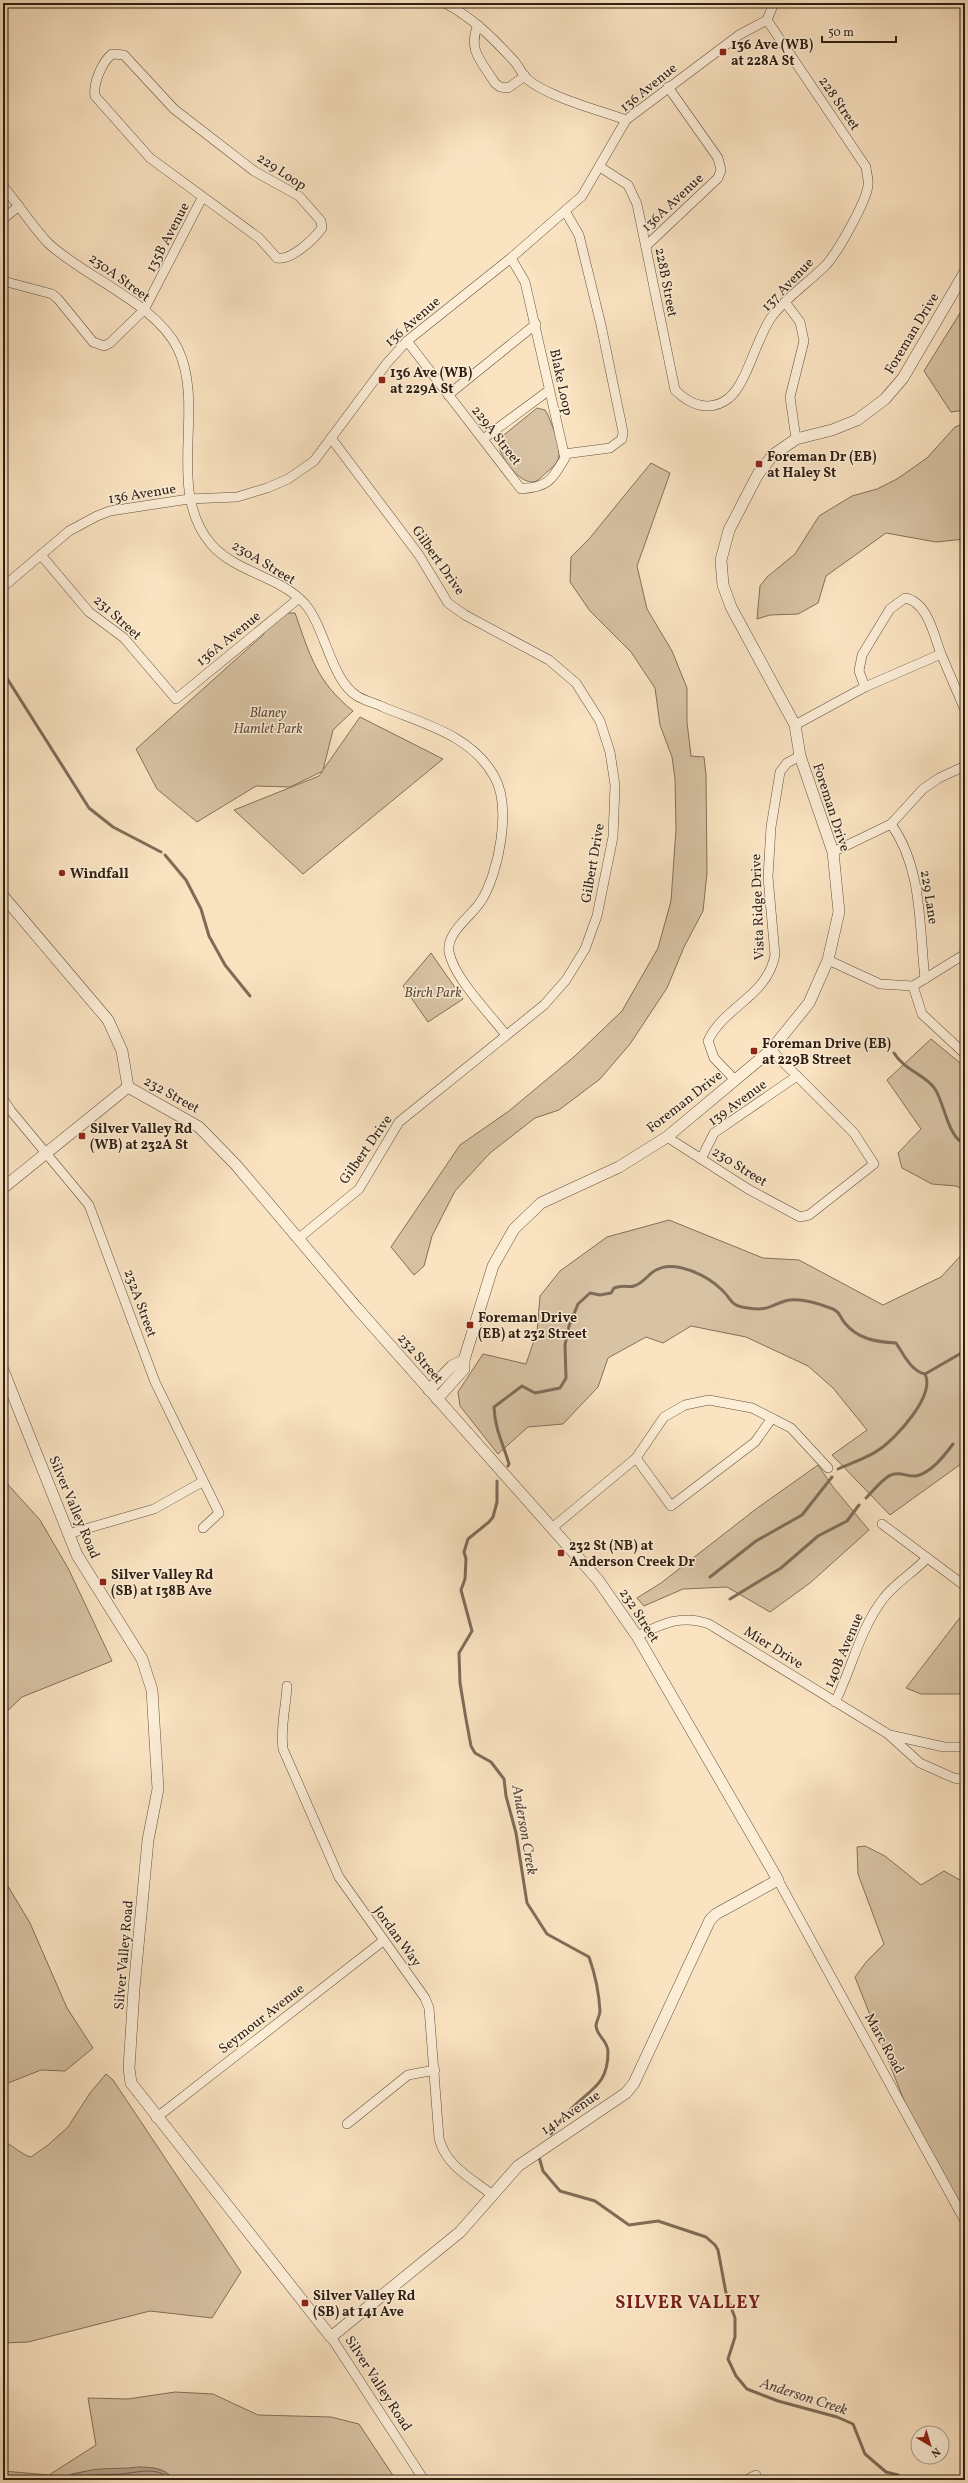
<svg xmlns="http://www.w3.org/2000/svg" width="968" height="2483" viewBox="0 0 968 2483" font-family="Vollkorn,serif">
  <rect width="100%" height="100%" fill="#fae3c1"/>
  <filter id="stains"><feTurbulence type="fractalNoise" baseFrequency=".005" numOctaves="4"/><feColorMatrix values="0 0 0 0 .2 0 0 0 0 .09 0 0 0 0 .02 0 0 0 .5 -.17"/></filter>
  <radialGradient id="worn" r=".72"><stop offset=".6" stop-color="#630" stop-opacity="0"/><stop offset="1" stop-color="#630" stop-opacity=".3"/></radialGradient>
  <g fill="#d7c2a3" stroke="#83705a">
    <polygon points="965,305 965,410 951,412 924,371"/>
    <path d="M537,408L545,410L548,415C552,426 560,442 559,454C559,462 554,466 548,471C543,475 538,483 531,482C517,481 495,452 499,439Z"/>
    <polygon points="965,423 965,539 936,542 886,533 826,576 818,603 798,614 770,615 757,619 760,586 767,577 795,554 819,516 852,496 877,489 897,479 927,458 955,427"/>
    <polygon points="651,463 670,473 637,566 647,609 672,651 687,688 687,722 691,756 704,757 706,775 707,873 703,911 684,947 667,988 630,1044 600,1079 559,1110 535,1118 490,1153 455,1191 432,1236 424,1266 414,1275 391,1247 460,1145 509,1111 575,1056 622,1011 658,948 671,901 676,829 675,779 672,757 660,725 655,688 631,652 590,611 570,582 571,557 589,539"/>
    <path d="M279,613H295C310,656 317,682 353,711L333,730L323,770L360,717L443,759L303,874L234,810L319,776L323,771L290,787L256,786L197,822L157,789L136,749L262,636Z"/>
    <polygon points="431,953 463,999 428,1022 403,986"/>
    <polygon points="931,1039 965,1067 965,1190 956,1186 932,1184 902,1168 898,1153 921,1129 887,1080"/>
    <polygon points="669,1220 763,1258 799,1260 883,1305 941,1277 965,1251 965,1461 890,1515 832,1455 867,1430 833,1388 808,1366 746,1337 691,1326 663,1343 646,1337 608,1358 598,1387 563,1424 528,1427 498,1454 460,1406 458,1392 483,1354 526,1364 537,1332 540,1296 560,1271 607,1237"/>
    <polygon points="818,1465 833,1487 869,1530 810,1583 770,1612 727,1587 683,1589 644,1606 637,1598 661,1583 756,1509"/>
    <polygon points="3,1479 40,1520 68,1568 112,1661 22,1697 3,1715"/>
    <polygon points="965,1611 965,1694 921,1694 906,1688"/>
    <polygon points="865,1846 885,1856 921,1885 944,1871 965,1883 965,2221 915,2128 855,1977 867,1961 884,1944 858,1874 857,1847"/>
    <polygon points="3,1878 30,1923 67,2008 93,2048 65,2071 41,2070 3,2085"/>
    <path d="M106,2074L113,2080L241,2272L212,2318L150,2311L28,2342L3,2343V2141C14,2146 22,2155 31,2157L48,2145L68,2127L90,2093Z"/>
    <path d="M175,2392L213,2394L258,2415L331,2417L359,2424L396,2480H174C161,2462 140,2469 121,2470C104,2471 89,2470 72,2474C67,2476 63,2479 58,2480C41,2483 20,2480 3,2480V2471L49,2475L96,2445L88,2398L128,2399Z"/>
  </g>
  <path fill="#b5a086" stroke="#7f6c58" d="M138,2467C152,2467 165,2468 174,2480H57C71,2475 86,2470 100,2469C113,2468 125,2469 138,2467Z"/>
  <g fill="none" stroke-linecap="round" stroke-linejoin="round">
    <g stroke="#72604c" stroke-width="1">
      <path d="M68,2480C86,2473 103,2475 121,2474C136,2473 159,2465 169,2480"/>
      <polyline points="90,2480 138,2476 152,2476 162,2480"/>
    </g>
    <g stroke="#7f6c58" stroke-width="3">
      <polyline points="3,672 89,808 113,827 161,852"/>
      <polyline points="165,855 186,880 201,909 209,936 225,965 250,996"/>
      <path d="M894,1053C905,1071 926,1075 935,1089C944,1102 949,1141 965,1143"/>
      <path d="M508,1466L509,1464C503,1443 495,1430 494,1407L522,1386L535,1393L560,1388L566,1378L565,1345L569,1326L578,1304L590,1293L600,1295L611,1293L614,1288C624,1284 629,1288 634,1286C644,1283 648,1274 656,1270C675,1259 708,1276 722,1290C733,1300 729,1306 748,1308C768,1311 769,1306 785,1301C799,1297 820,1304 833,1309C840,1312 840,1317 844,1322C857,1339 876,1342 896,1343C904,1355 911,1371 925,1374L965,1351"/>
      <path d="M838,1469C851,1463 868,1458 880,1449C896,1438 936,1395 925,1374"/>
      <path d="M497,1481V1502L493,1517L489,1522L468,1539L464,1552L466,1559L465,1579L461,1590L472,1631L459,1653L460,1683L466,1719L471,1746L475,1753L491,1762L504,1779L506,1796L516,1833L527,1903L547,1934L589,1957C595,1974 599,1993 600,2011C600,2016 596,2021 596,2026C597,2037 608,2040 608,2052C608,2084 592,2088 572,2108C564,2115 557,2125 551,2134"/>
      <path d="M866,1498C873,1491 883,1478 891,1475C900,1471 907,1477 916,1476C931,1473 944,1456 953,1444"/>
      <polyline points="710,1577 756,1541 802,1515 832,1477"/>
      <polyline points="730,1599 781,1568 818,1536 847,1521 859,1505"/>
      <polyline points="539,2157 543,2171 560,2191 595,2201 629,2225 658,2221 706,2237 715,2245 718,2250 726,2293 735,2318 735,2337 728,2359 736,2376 747,2389 778,2401 837,2417 853,2424 865,2454 886,2472 898,2475 902,2480"/>
    </g>
    <g stroke="#62503e" stroke-width="10">
      <g id="minor">
        <path d="M445,3C473,18 493,38 515,62C519,67 522,74 527,79C548,97 599,110 626,120"/>
        <path d="M478,25C467,50 482,62 495,83L500,87L508,88L525,76"/>
        <path d="M112,54L124,55L174,109L254,171L299,196L321,221L322,228C314,239 291,261 277,258L259,238L150,158L95,96C93,83 102,62 112,54Z"/>
        <path d="M600,167L628,185L637,204L675,390C690,405 710,413 729,398C748,382 756,337 773,315C788,296 809,282 826,265C837,253 867,201 868,185C869,179 866,172 866,167L767,20"/>
        <path d="M3,186C18,204 32,226 48,243C84,277 156,303 178,349C206,408 165,490 211,544C236,573 280,576 305,604C325,627 331,680 357,696C365,701 375,703 383,707C424,724 471,735 494,776C512,806 499,873 481,901C472,916 446,932 449,952C454,978 489,1013 506,1035"/>
        <polyline points="3,219 19,206"/>
        <polyline points="646,246 718,178 721,170 718,158 668,87"/>
        <polyline points="3,281 52,294 58,299 93,342 104,346 110,343 144,310 202,198"/>
        <polyline points="785,302 800,322 804,341 790,397 796,439"/>
        <path d="M407,341L521,489C548,487 551,481 565,458L525,282L511,258"/>
        <polyline points="448,395 536,324"/>
        <polyline points="483,439 548,391"/>
        <polyline points="564,454 610,448 622,439 623,432 601,325 579,235 565,211"/>
        <polyline points="41,555 89,612 124,638 176,699 298,599"/>
        <polyline points="3,587 69,531 97,516 110,511 189,499 237,497 267,488 288,479 314,461 387,363 407,341 511,258 582,196 626,120 739,35 767,20 774,3"/>
        <polyline points="941,654 965,710"/>
        <path d="M795,725L865,687L859,671L862,655L890,609L905,598C928,602 934,636 941,654L865,687"/>
        <path d="M891,824C923,869 919,927 925,979"/>
        <polyline points="833,852 891,824 923,789 939,778 965,766"/>
        <polyline points="828,960 880,984 913,986 965,954"/>
        <polyline points="913,986 922,1014 965,1054"/>
        <path d="M735,1080L714,1058L708,1041C724,1006 767,997 775,955L768,877L771,827L780,772L787,763L800,756"/>
        <polyline points="3,1099 11,1111 89,1205 155,1382 219,1513 203,1528"/>
        <polyline points="667,1137 748,1189 800,1217 809,1215 874,1164 854,1133 771,1050"/>
        <polyline points="701,1159 714,1133 797,1076"/>
        <polyline points="299,1238 359,1189 399,1122 544,1005 566,980 585,949 597,916 613,837 615,785 610,752 600,721 576,683 549,660 465,615 448,603 419,555 331,438"/>
        <polyline points="636,1458 671,1506 755,1442 772,1418"/>
        <polyline points="882,1524 965,1586"/>
        <polyline points="552,1528 636,1458 664,1417 685,1405 709,1400 752,1408 791,1428 828,1468"/>
        <polyline points="68,1534 154,1509 202,1482"/>
        <path d="M637,1636C662,1624 681,1614 709,1624L888,1734L920,1763L954,1778L965,1780"/>
        <path d="M287,1686C286,1707 280,1728 283,1749L339,1877L425,1998L429,2008L439,2138C445,2165 471,2178 491,2194"/>
        <path d="M835,1702C852,1668 860,1629 883,1599C895,1583 913,1573 926,1559"/>
        <polyline points="890,1735 944,1747 965,1747"/>
        <polyline points="778,1880 965,2221"/>
        <polyline points="156,2118 383,1941"/>
        <polyline points="347,2124 408,2075 435,2070"/>
        <polyline points="331,2337 424,2480"/>
        <polyline points="746,2480 756,2475"/>
      </g>
    </g>
    <g stroke="#62503e" stroke-width="12">
      <g id="tertiary">
        <polyline points="3,896 108,1020 122,1051 128,1087"/>
        <polyline points="3,1188 128,1087"/>
        <polyline points="3,1370 77,1555 142,1659 152,1690 158,1789 148,1840 134,1989 129,2068 131,2083 331,2337 460,2232 518,2166 626,2093 634,2083 710,1920 716,1914 778,1880 637,1636 598,1580 357,1308 236,1165 199,1127 128,1087"/>
        <polyline points="429,1390 452,1366 464,1360"/>
        <polyline points="437,1399 464,1369 464,1360 493,1266 514,1229 541,1203 619,1167 667,1137 771,1050 809,1003 828,960 839,912 833,852 800,756 795,725 731,607 723,585 721,560 729,530 758,474 773,455 796,439 832,430 857,420 885,399 903,378 965,272"/>
      </g>
    </g>
    <use href="#minor" stroke="#fcedd7" stroke-width="9"/>
    <use href="#tertiary" stroke="#fcedd7" stroke-width="11"/>
  </g>
  <g fill="#8f2418" stroke="#fcedd7" stroke-width="1.5">
    <rect x="719" y="48" width="8" height="8" rx="2"/>
    <rect x="378" y="376" width="8" height="8" rx="2"/>
    <rect x="755" y="460" width="8" height="8" rx="2"/>
    <circle cx="62" cy="873" r="4"/>
    <rect x="750" y="1047" width="8" height="8" rx="2"/>
    <rect x="78" y="1132" width="8" height="8" rx="2"/>
    <rect x="466" y="1321" width="8" height="8" rx="2"/>
    <rect x="557" y="1549" width="8" height="8" rx="2"/>
    <rect x="99" y="1578" width="8" height="8" rx="2"/>
    <rect x="301" y="2299" width="8" height="8" rx="2"/>
  </g>
  <g text-anchor="middle" stroke-width="3" stroke-linejoin="round" paint-order="stroke">
    <g font-size="14" font-weight="bold" fill="#2f1f12" stroke="#fcedd7" text-anchor="start">
      <text x="731" y="49">136 Ave (WB)<tspan x="731" dy="16">at 228A St</tspan></text>
      <text x="390" y="377">136 Ave (WB)<tspan x="390" dy="16">at 229A St</tspan></text>
      <text x="767" y="461">Foreman Dr (EB)<tspan x="767" dy="16">at Haley St</tspan></text>
      <text x="70" y="878">Windfall</text>
      <text x="762" y="1048">Foreman Drive (EB)<tspan x="762" dy="16">at 229B Street</tspan></text>
      <text x="90" y="1133">Silver Valley Rd<tspan x="90" dy="16">(WB) at 232A St</tspan></text>
      <text x="478" y="1322">Foreman Drive<tspan x="478" dy="16">(EB) at 232 Street</tspan></text>
      <text x="569" y="1550">232 St (NB) at<tspan x="569" dy="16">Anderson Creek Dr</tspan></text>
      <text x="111" y="1579">Silver Valley Rd<tspan x="111" dy="16">(SB) at 138B Ave</tspan></text>
      <text x="313" y="2300">Silver Valley Rd<tspan x="313" dy="16">(SB) at 141 Ave</tspan></text>
    </g>
    <g font-size="14" fill="#2f1f12" stroke="#fcedd7">
      <text transform="translate(648 87) rotate(-39)" y="5">136 Avenue</text>
      <text transform="translate(840 103) rotate(56)" y="5">228 Street</text>
      <text transform="translate(282 171) rotate(33)" y="5">229 Loop</text>
      <text transform="translate(672 202) rotate(-43)" y="5">136A Avenue</text>
      <text transform="translate(167 237) rotate(-62)" y="5">135B Avenue</text>
      <text transform="translate(120 277) rotate(36)" y="5">230A Street</text>
      <text transform="translate(667 282) rotate(79)" y="5">228B Street</text>
      <text transform="translate(787 284) rotate(-46)" y="5">137 Avenue</text>
      <text transform="translate(412 321) rotate(-41)" y="5">136 Avenue</text>
      <text transform="translate(911 333) rotate(-59)" y="5">Foreman Drive</text>
      <text transform="translate(562 382) rotate(78)" y="5">Blake Loop</text>
      <text transform="translate(497 435) rotate(52)" y="5">229A Street</text>
      <text transform="translate(142 493) rotate(-9)" y="5">136 Avenue</text>
      <text transform="translate(439 560) rotate(55)" y="5">Gilbert Drive</text>
      <text transform="translate(264 562) rotate(31)" y="5">230A Street</text>
      <text transform="translate(118 617) rotate(42)" y="5">231 Street</text>
      <text transform="translate(228 638) rotate(-39)" y="5">136A Avenue</text>
      <text transform="translate(832 807) rotate(72)" y="5">Foreman Drive</text>
      <text transform="translate(592 863) rotate(-80)" y="5">Gilbert Drive</text>
      <text transform="translate(930 897) rotate(81)" y="5">229 Lane</text>
      <text transform="translate(757 907) rotate(-92)" y="5">Vista Ridge Drive</text>
      <text transform="translate(172 1094) rotate(29)" y="5">232 Street</text>
      <text transform="translate(684 1101) rotate(-38)" y="5">Foreman Drive</text>
      <text transform="translate(737 1102) rotate(-36)" y="5">139 Avenue</text>
      <text transform="translate(365 1149) rotate(-55)" y="5">Gilbert Drive</text>
      <text transform="translate(740 1166) rotate(32)" y="5">230 Street</text>
      <text transform="translate(141 1303) rotate(70)" y="5">232A Street</text>
      <text transform="translate(421 1358) rotate(49)" y="5">232 Street</text>
      <text transform="translate(75 1507) rotate(67)" y="5">Silver Valley Road</text>
      <text transform="translate(640 1615) rotate(57)" y="5">232 Street</text>
      <text transform="translate(774 1647) rotate(32)" y="5">Mier Drive</text>
      <text transform="translate(843 1650) rotate(-67)" y="5">140B Avenue</text>
      <text transform="translate(398 1936) rotate(54)" y="5">Jordan Way</text>
      <text transform="translate(123 1955) rotate(-85)" y="5">Silver Valley Road</text>
      <text transform="translate(261 2018) rotate(-38)" y="5">Seymour Avenue</text>
      <text transform="translate(885 2043) rotate(61)" y="5">Marc Road</text>
      <text transform="translate(570 2112) rotate(-34)" y="5">141 Avenue</text>
      <text transform="translate(379 2383) rotate(57)" y="5">Silver Valley Road</text>
    </g>
    <g font-size="14" font-style="italic" fill="#61503e" stroke="#fcedd7">
      <text x="268" y="717">Blaney<tspan x="268" dy="16">Hamlet Park</tspan></text>
      <text x="433" y="997">Birch Park</text>
    </g>
    <g font-size="15" font-style="italic" fill="#5e4c3b" stroke="#fcedd7">
      <text transform="translate(525 1830) rotate(80)" y="5">Anderson Creek</text>
      <text transform="translate(804 2396) rotate(18)" y="5">Anderson Creek</text>
    </g>
    <g font-size="18" font-weight="bold" letter-spacing="1" fill="#7a1f14" stroke="#fcedd7">
      <text x="688" y="2308">SILVER VALLEY</text>
    </g>
  </g>
  <rect width="968" height="2483" fill="none" stroke="#fae3c1" stroke-width="16"/>
  <rect x="4" y="4" width="960" height="2475" fill="none" stroke="#2f1f12" stroke-width="2"/>
  <rect x="8" y="8" width="952" height="2467" fill="none" stroke="#2f1f12"/>
  <g transform="translate(930 2445) rotate(142)"><circle r="19" fill="#fcedd7" stroke="#aa9b88"/>
  <path d="M0-3L7 15L0 10L-7 15Z" fill="#8f2418"/>
  <text y="-6" font-size="11" font-weight="bold" text-anchor="middle" fill="#2f1f12">N</text>
  </g>
  <path d="M822 36v6h74v-6" fill="none" stroke="#2f1f12" stroke-width="2"/>
  <text x="828" y="36" font-size="12" fill="#2f1f12" stroke="#fcedd7" stroke-width="3" paint-order="stroke">50 m</text>
  <rect width="100%" height="100%" filter="url(#stains)"/>
  <rect width="100%" height="100%" fill="url(#worn)"/>
</svg>
